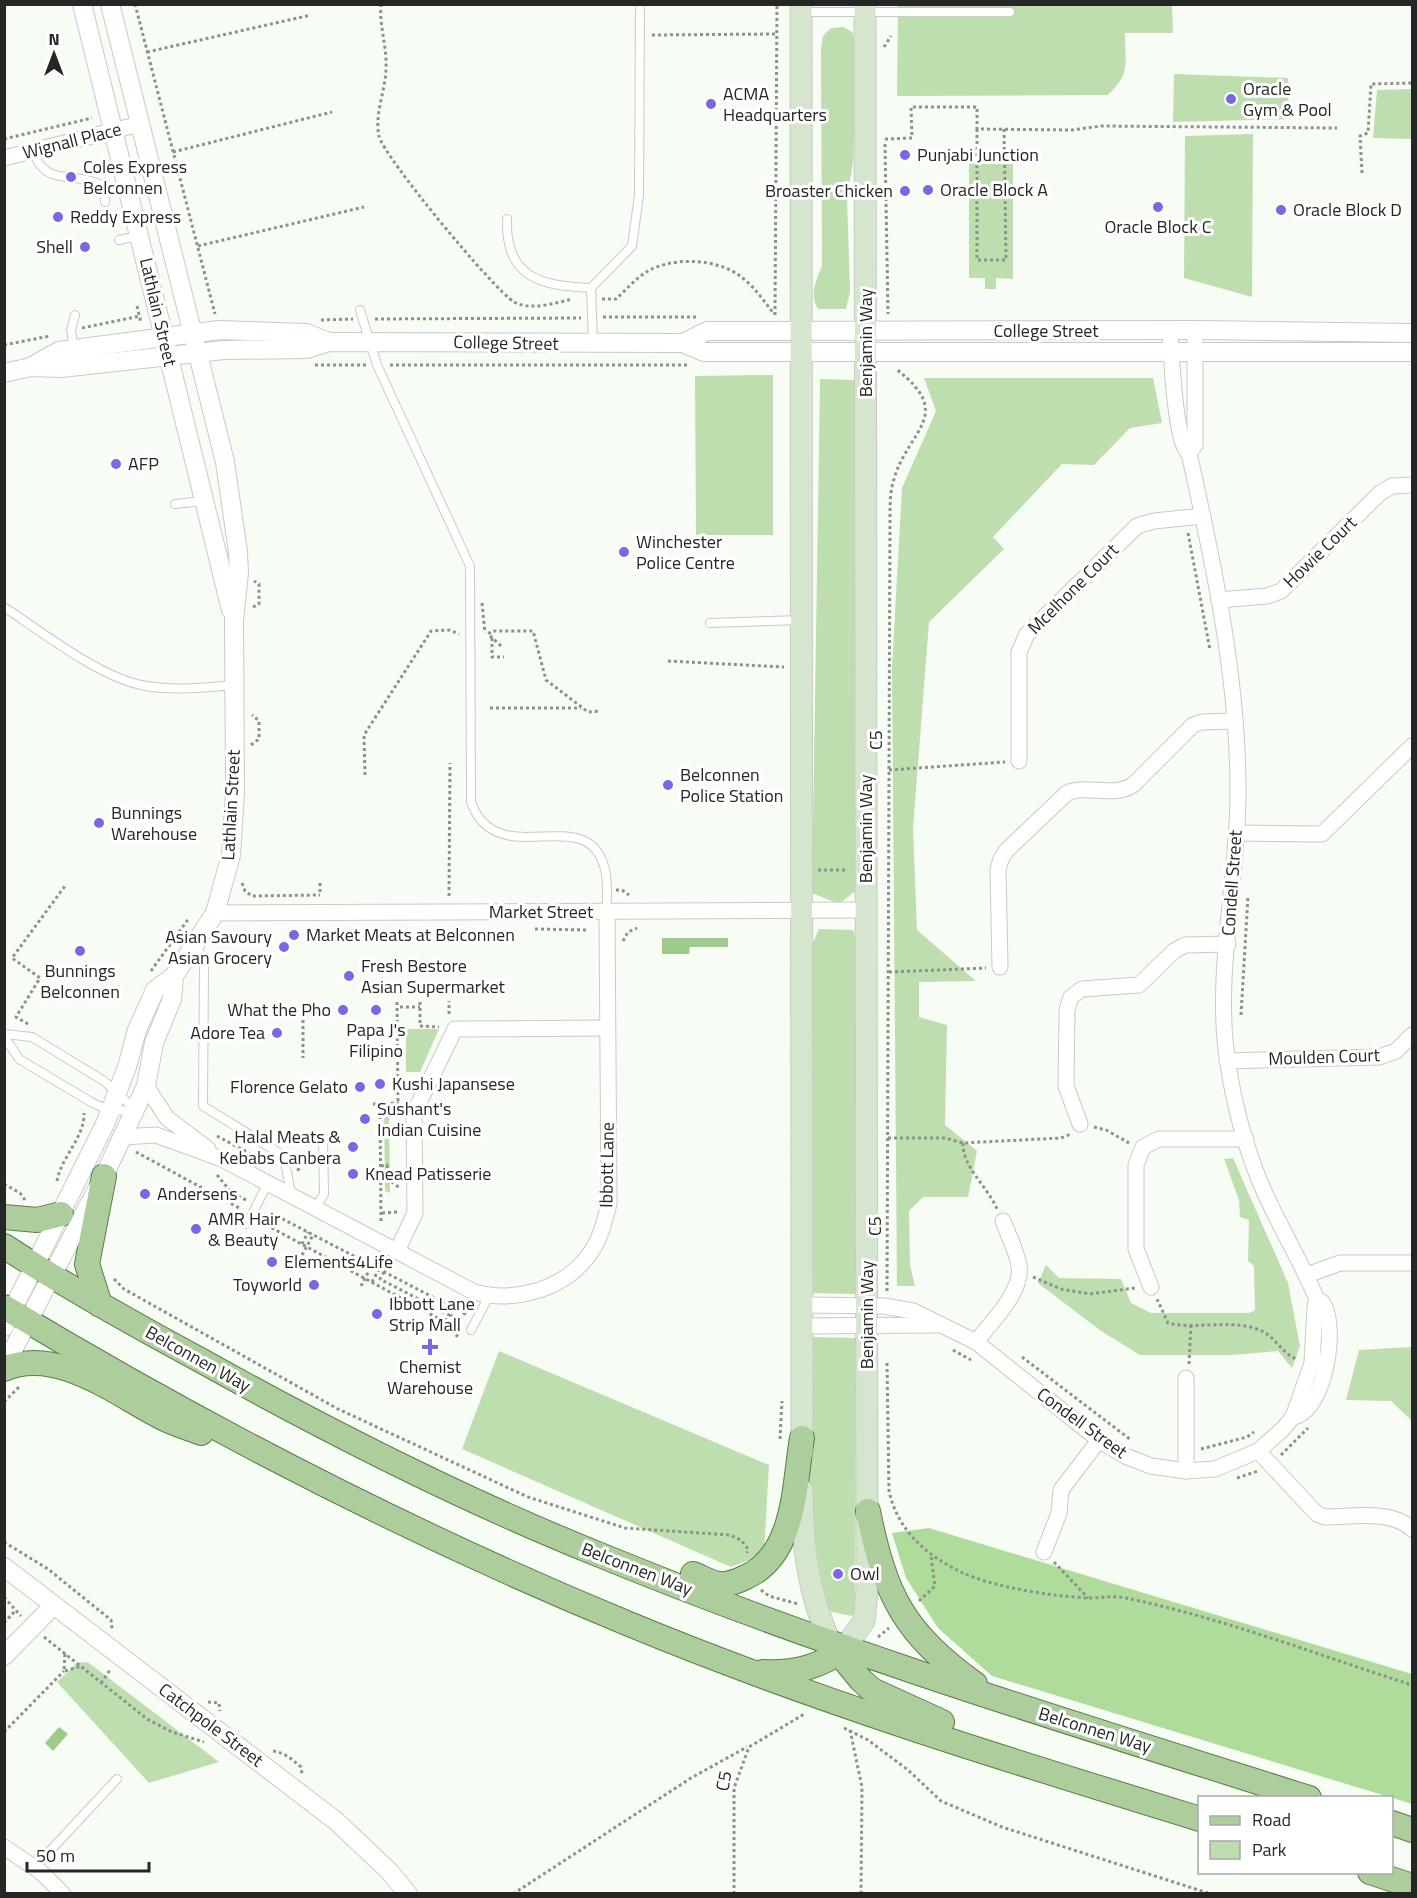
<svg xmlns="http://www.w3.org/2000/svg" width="1417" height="1898" viewBox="0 0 1417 1898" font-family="'Titillium Web',sans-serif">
  <rect width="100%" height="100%" fill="#f7fdf4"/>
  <g fill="#bedeb0">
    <path d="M898,5H1172L1173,33H1125C1125,64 1131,73 1108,95L897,96Z"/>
    <path d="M843,27L852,32L857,41L853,163L847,196L850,292L846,309H818C809,296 816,280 822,266L821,49L823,36L831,28Z"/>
    <polygon points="1174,74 1288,78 1289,119 1173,122"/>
    <polygon points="1412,89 1412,139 1373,138 1377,90"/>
    <polygon points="1253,134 1252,297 1184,278 1185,136"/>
    <polygon points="969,163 1013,164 1013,279 996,278 996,289 985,289 985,278 969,278"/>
    <polygon points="773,375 773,535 696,535 695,376"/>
    <polygon points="924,378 1153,378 1162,423 1130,428 1094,465 1062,464 993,537 1004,549 929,622 913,829 917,930 976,981 919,982 919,1017 947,1025 945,1125 977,1151 968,1197 923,1197 909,1211 910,1265 915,1286 897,1286 892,667 902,488 936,411"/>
    <polygon points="820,379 855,380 858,889 839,904 812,893"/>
    <polygon points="819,929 853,930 857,943 855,1294 811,1293 811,947"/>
    <polygon points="406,1029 439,1029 420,1072 406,1072"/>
    <polygon points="384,1110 389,1110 390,1193 385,1191"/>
    <polygon points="1233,1158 1288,1283 1300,1346 1292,1368 1278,1351 1233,1355 1140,1355 1101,1331 1038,1283 1046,1265 1059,1278 1121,1279 1131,1303 1151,1313 1249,1313 1255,1310 1254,1266 1248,1261 1249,1220 1240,1217 1239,1200 1224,1159"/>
    <polygon points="813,1337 856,1338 855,1611 852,1616 828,1611 818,1572 809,1508"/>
    <polygon points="1412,1347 1412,1421 1391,1401 1346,1400 1359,1350"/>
    <polygon points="499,1351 769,1465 764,1554 731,1567 462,1449"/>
    <polygon points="86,1662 89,1663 219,1762 149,1783 57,1682 77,1663"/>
  </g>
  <polygon fill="#afdc9a" points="929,1528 1412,1674 1412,1804 992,1676 938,1628 906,1578 892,1533"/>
  <g fill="#9fcb8a">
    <polygon points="662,938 728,938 728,947 690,947 689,954 662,954"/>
    <polygon points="59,1727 68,1734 53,1751 45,1743"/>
  </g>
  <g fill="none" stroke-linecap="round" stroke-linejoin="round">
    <g stroke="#c6ccc3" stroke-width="10">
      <g id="service">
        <polyline points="801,12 1010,12"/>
        <path d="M33,151C45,187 71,171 99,184L104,189L105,202"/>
        <path d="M507,219C505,278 541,286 591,288"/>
        <polyline points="119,240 138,236"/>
        <path d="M360,310L377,365L470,566L471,802C497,874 585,801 604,866C609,879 606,897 607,911"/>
        <polyline points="593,343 591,288 632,246 639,195 640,4"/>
        <polyline points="74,349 71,330 75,315"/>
        <polyline points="175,504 203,501"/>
        <path d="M4,607C42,632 98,676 141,685C170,691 205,688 234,685"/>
        <polyline points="710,623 800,620"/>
        <polyline points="197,944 204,967 203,1106 284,1156 291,1194"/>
        <polyline points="4,1034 32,1037 104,1081 135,1109"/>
        <polyline points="4,1036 19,1059 91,1102 110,1111 132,1110"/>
        <polyline points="315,1208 324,1194 323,1137"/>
        <polyline points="247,1224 268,1183"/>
        <polyline points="471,1330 489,1296"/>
        <polyline points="34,1868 117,1779"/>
      </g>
    </g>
    <g stroke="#c6ccc3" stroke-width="17">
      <g id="minor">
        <polyline points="4,158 140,124"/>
        <path d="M1170,330C1171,349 1175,446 1189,453C1214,566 1239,681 1238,798C1237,884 1214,979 1228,1064C1234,1104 1245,1145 1260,1182C1277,1223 1301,1260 1317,1300L1322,1302C1339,1325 1325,1412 1293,1417"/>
        <polyline points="1189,453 1195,445 1195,330"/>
        <polyline points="1219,600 1267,596 1281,591 1380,493 1392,486 1412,485"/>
        <polyline points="1019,761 1019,652 1027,634 1137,526 1154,521 1203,516"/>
        <polyline points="1237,833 1322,834 1412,746"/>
        <polyline points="215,913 866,910"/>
        <path d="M1000,967L998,870L1001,859L1006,851L1067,793C1088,784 1113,798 1133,785L1193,725L1202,722L1235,721"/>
        <polyline points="1227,1061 1379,1057 1396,1051 1412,1035"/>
        <polyline points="146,1086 167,1118 208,1149"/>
        <polyline points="1080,1124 1066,1086 1067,1010 1071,997 1082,989 1139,985 1174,951 1185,945 1228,944"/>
        <path d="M122,1137L156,1135L222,1159L474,1292C513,1303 563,1290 588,1256C600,1241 604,1223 609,1204L607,911"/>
        <polyline points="397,1251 415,1213 414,1113 455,1029 607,1028"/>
        <polyline points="1307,1275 1340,1263 1412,1263"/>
        <polyline points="1151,1287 1136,1249 1136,1165 1143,1147 1159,1139 1246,1139"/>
        <polyline points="802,1305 884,1306 913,1311 976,1342 1099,1440 1125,1456 1151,1466 1186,1471 1215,1469 1258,1451 1283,1429 1293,1417 1312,1363 1315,1306 1317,1300"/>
        <polyline points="802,1326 939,1325"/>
        <path d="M976,1342C991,1322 1023,1292 1019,1266C1017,1251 1008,1235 1003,1221"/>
        <polyline points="1186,1378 1186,1471"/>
        <path d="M1258,1451L1317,1514L1325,1517C1353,1517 1390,1509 1412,1529"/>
        <polyline points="1044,1552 1059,1513 1061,1490 1099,1440"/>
        <polyline points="4,1847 41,1872 63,1894"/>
      </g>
    </g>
    <g stroke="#c6ccc3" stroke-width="20">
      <g id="tertiary">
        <polyline points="82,4 231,610"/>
        <polyline points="683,343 707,331 1195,330 1412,333"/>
        <polyline points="32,366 59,351 219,330 306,333 329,342"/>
        <polyline points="4,373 31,367 61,368 224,350 307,349 329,342 683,343 704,352 1412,352"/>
        <polyline points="4,1327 105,1124 127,1067 137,1030 155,990 174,976 215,913 231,855 235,792 234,620 239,573 238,552 225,462 110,4"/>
        <polyline points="4,1367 104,1176 146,1086 154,1043 172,999 174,976"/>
        <polyline points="4,1567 336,1821 389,1871 408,1894"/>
        <polyline points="4,1656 53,1606"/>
      </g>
    </g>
    <g stroke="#c6ccc3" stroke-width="23">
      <g id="secondary">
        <polyline points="801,4 802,1453"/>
        <path d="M802,1490C802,1543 808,1593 830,1642"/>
        <polyline points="845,1647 864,1621 867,1592 865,4"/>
      </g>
    </g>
    <g stroke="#5a7d48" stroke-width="26">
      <g id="primary">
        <polyline points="4,1217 37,1220 61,1214"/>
        <path d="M4,1246C69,1288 135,1325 202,1361C331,1433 463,1500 600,1555C831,1650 1071,1723 1309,1798"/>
        <polyline points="100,1305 87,1264 104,1176"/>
        <path d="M4,1307C205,1428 413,1535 629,1624C815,1701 1008,1760 1200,1819"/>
        <path d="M4,1369C58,1346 117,1395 163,1418C175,1424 189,1428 201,1433"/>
        <path d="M868,1511C885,1595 904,1634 975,1684"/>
        <path d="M693,1574C701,1577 711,1583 719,1584C728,1585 738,1581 746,1577C796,1554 794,1485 802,1438"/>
        <polyline points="830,1642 861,1680 872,1690 942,1722"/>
        <path d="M763,1672C792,1674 823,1667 845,1647"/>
        <polyline points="1392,1823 1412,1830"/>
        <polyline points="1370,1872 1412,1886"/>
      </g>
    </g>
    <g stroke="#8e928c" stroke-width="3" stroke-dasharray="3 3" stroke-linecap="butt">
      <polyline points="135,4 215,314"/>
      <path d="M381,4C379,26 387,46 386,68C386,89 374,115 379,136C383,156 494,290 514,302C531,311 555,303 572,299"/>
      <polyline points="652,35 776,34"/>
      <polyline points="884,47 891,36"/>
      <polyline points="147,52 311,15"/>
      <polyline points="977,129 977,260 1006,260 1004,129"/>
      <polyline points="4,139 92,118"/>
      <polyline points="885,139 912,138 911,107 977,107 977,129 1072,130 1101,126 1337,128"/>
      <polyline points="885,144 888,314"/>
      <polyline points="173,152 332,112"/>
      <polyline points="1362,173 1360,136 1368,133 1371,84 1412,83"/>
      <polyline points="198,246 364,207"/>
      <path d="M602,299H616C626,290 636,278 648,271C673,257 716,258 740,276C754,286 764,301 774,314"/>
      <polyline points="137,306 141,323"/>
      <polyline points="775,315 777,4"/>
      <polyline points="603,317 698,317"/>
      <polyline points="375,319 581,318"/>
      <polyline points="321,320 353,319"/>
      <polyline points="82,328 140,316"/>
      <polyline points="4,345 50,336"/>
      <polyline points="315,365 366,365"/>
      <polyline points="390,365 690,365"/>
      <polyline points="1188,533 1210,650"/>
      <polyline points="482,603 485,633"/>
      <polyline points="253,607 259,604 259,584 254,581"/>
      <polyline points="492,638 492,657 504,657"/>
      <polyline points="501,646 488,634 492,631 533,631 546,680 588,712 600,711"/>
      <polyline points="668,661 784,667"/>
      <polyline points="490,708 581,708"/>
      <polyline points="251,745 259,739 259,721 252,715"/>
      <polyline points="889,770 1005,762"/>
      <polyline points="365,775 364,735 431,631 450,630 459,634"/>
      <polyline points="818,870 847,870"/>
      <polyline points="242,883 245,891 252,896 320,895"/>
      <polyline points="320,883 320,895"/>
      <polyline points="616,890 622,890 629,895"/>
      <polyline points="449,896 450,763"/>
      <polyline points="535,929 587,930"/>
      <polyline points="623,941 628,932 637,928"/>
      <polyline points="151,971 189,918"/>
      <polyline points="889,972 986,968"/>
      <polyline points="303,1002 303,1058"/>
      <polyline points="397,1002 398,1103"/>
      <polyline points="420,1002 420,1026 439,1027"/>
      <polyline points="400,1007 420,1007"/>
      <polyline points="449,1014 449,1001"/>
      <polyline points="1241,1015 1248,896"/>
      <polyline points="28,1024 16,1017 40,978 12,958 65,886"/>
      <polyline points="373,1104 399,1103"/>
      <polyline points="380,1104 381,1224"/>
      <polyline points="1094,1127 1106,1130 1129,1143"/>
      <polyline points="217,1136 275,1167"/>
      <polyline points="888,1138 945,1138 963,1143 1061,1138 1071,1134"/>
      <path d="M963,1143C962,1167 988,1187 997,1209"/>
      <polyline points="136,1152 241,1209"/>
      <polyline points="381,1166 387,1165 389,1180 400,1188"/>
      <polyline points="298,1171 300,1161"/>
      <polyline points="217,1175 232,1193 246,1200"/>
      <path d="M57,1181C61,1157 85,1137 84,1113"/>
      <polyline points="4,1184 20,1193 25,1200"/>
      <polyline points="382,1213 399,1212"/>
      <polyline points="277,1216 467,1315"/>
      <polyline points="261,1222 456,1328"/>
      <polyline points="302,1244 308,1232"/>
      <polyline points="302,1255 313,1235"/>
      <polyline points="384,1272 380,1279 449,1315 445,1322"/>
      <polyline points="1033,1277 1061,1289 1090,1294 1135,1288"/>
      <polyline points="114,1279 124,1289 338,1409 528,1497 625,1528 730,1535 741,1540 748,1549 747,1553"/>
      <polyline points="372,1282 379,1269"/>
      <polyline points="361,1286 372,1265"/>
      <path d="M887,1291L890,516C890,504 890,491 894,479C908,430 956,415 896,369"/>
      <path d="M1157,1299L1168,1323C1197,1330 1229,1319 1257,1329C1275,1335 1280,1352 1296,1359"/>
      <polyline points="450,1315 460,1320 468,1304"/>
      <polyline points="456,1337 460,1331"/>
      <polyline points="953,1350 971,1360"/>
      <polyline points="1022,1357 1131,1440"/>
      <path d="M887,1363L889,1491C898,1531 926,1555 961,1572C992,1587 1055,1597 1090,1598C1102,1598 1114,1595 1126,1598C1223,1618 1318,1655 1412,1685"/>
      <polyline points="1189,1364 1191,1324"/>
      <polyline points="4,1402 21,1385"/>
      <polyline points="780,1439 782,1401"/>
      <polyline points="1201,1449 1247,1437 1254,1432"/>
      <polyline points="1281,1455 1308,1428"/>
      <polyline points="1237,1478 1258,1471"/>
      <polyline points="4,1542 48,1569 111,1620 112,1629"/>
      <polyline points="1054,1562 1088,1598"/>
      <polyline points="761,1590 769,1596 798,1604"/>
      <polyline points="4,1597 21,1616"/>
      <polyline points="919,1601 935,1586 931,1556"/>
      <polyline points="4,1623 15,1611"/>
      <polyline points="44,1637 147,1719 172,1732 204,1742"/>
      <polyline points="878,1637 889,1628"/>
      <polyline points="65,1654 64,1671 82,1666"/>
      <polyline points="101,1683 110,1670"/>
      <polyline points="208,1702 219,1703 220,1711"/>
      <polyline points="844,1728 868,1740 908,1770 941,1801 1002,1827 1211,1894"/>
      <polyline points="850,1730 862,1787 861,1894"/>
      <polyline points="4,1732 64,1671"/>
      <path d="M273,1751C285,1753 292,1759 301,1767L302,1774"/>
      <polyline points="513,1894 691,1778 747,1747"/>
      <polyline points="734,1894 734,1788 749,1747 806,1713"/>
    </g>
    <use href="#service" stroke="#fff" stroke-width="8"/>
    <use href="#minor" stroke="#fff" stroke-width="15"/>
    <use href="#tertiary" stroke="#fff" stroke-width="18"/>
    <use href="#secondary" stroke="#d6e6ce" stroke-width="21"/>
    <use href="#primary" stroke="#adcd9d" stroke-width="24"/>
  </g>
  <g fill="#7967e3" stroke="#fff" stroke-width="2">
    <circle cx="1231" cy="99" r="6"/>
    <circle cx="711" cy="104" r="6"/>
    <circle cx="905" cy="155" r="6"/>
    <circle cx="71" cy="177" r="6"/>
    <circle cx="928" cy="190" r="6"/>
    <circle cx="905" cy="191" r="6"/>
    <circle cx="1158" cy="207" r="6"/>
    <circle cx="1281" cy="210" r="6"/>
    <circle cx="58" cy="217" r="6"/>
    <circle cx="85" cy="247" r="6"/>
    <circle cx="116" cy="464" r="6"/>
    <circle cx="624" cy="552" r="6"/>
    <circle cx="668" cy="785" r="6"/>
    <circle cx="99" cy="823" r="6"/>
    <circle cx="294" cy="935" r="6"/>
    <circle cx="284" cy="947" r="6"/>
    <circle cx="80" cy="951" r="6"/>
    <circle cx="349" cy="976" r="6"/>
    <circle cx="343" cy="1010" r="6"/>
    <circle cx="376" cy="1010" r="6"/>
    <circle cx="277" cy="1033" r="6"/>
    <circle cx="380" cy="1084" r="6"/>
    <circle cx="360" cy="1087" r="6"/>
    <circle cx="365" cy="1119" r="6"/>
    <circle cx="353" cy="1147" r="6"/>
    <circle cx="353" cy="1174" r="6"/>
    <circle cx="145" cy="1194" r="6"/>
    <circle cx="196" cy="1229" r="6"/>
    <circle cx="272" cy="1262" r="6"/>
    <circle cx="314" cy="1285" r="6"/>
    <circle cx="377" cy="1314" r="6"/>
    <path d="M427 1338h6v6h6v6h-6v6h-6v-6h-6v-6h6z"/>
    <circle cx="838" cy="1574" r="6"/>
  </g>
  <g text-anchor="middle" stroke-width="6" stroke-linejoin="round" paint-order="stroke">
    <g font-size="18" fill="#252724" stroke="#fff" text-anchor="start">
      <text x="1243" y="95">Oracle<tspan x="1243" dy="21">Gym &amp; Pool</tspan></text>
      <text x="723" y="100">ACMA<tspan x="723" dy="21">Headquarters</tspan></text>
      <text x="917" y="161">Punjabi Junction</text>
      <text x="83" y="173">Coles Express<tspan x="83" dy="21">Belconnen</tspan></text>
      <text x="940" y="196">Oracle Block A</text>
      <text x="893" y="197" text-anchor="end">Broaster Chicken</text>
      <text x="1293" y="216">Oracle Block D</text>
      <text x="70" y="223">Reddy Express</text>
      <text x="1158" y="233" text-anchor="middle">Oracle Block C</text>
      <text x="73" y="253" text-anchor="end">Shell</text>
      <text x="128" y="470">AFP</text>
      <text x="636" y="548">Winchester<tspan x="636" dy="21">Police Centre</tspan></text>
      <text x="680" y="781">Belconnen<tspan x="680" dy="21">Police Station</tspan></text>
      <text x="111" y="819">Bunnings<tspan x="111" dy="21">Warehouse</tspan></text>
      <text x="306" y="941">Market Meats at Belconnen</text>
      <text x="272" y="943" text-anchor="end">Asian Savoury<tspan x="272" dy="21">Asian Grocery</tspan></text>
      <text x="361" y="972">Fresh Bestore<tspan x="361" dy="21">Asian Supermarket</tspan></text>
      <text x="80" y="977" text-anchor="middle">Bunnings<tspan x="80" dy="21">Belconnen</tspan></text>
      <text x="331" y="1016" text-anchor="end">What the Pho</text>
      <text x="376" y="1036" text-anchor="middle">Papa J's<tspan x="376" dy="21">Filipino</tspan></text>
      <text x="265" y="1039" text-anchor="end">Adore Tea</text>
      <text x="392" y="1090">Kushi Japansese</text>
      <text x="348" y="1093" text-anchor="end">Florence Gelato</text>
      <text x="377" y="1115">Sushant's<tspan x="377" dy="21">Indian Cuisine</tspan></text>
      <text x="341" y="1143" text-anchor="end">Halal Meats &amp;<tspan x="341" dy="21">Kebabs Canbera</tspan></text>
      <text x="365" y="1180">Knead Patisserie</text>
      <text x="157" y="1200">Andersens</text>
      <text x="208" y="1225">AMR Hair<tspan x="208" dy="21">&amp; Beauty</tspan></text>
      <text x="284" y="1268">Elements4Life</text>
      <text x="302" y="1291" text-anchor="end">Toyworld</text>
      <text x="389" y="1310">Ibbott Lane<tspan x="389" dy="21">Strip Mall</tspan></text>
      <text x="430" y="1373" text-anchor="middle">Chemist<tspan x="430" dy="21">Warehouse</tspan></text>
      <text x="850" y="1580">Owl</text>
    </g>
    <g font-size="18" fill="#252724" stroke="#fff">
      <text transform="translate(72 141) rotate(-14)" y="6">Wignall Place</text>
      <text transform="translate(158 312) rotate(77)" y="6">Lathlain Street</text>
      <text x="1046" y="337">College Street</text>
      <text transform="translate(506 343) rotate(1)" y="6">College Street</text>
      <text transform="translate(866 343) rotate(-90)" y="6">Benjamin Way</text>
      <text transform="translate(1320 552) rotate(-44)" y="6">Howie Court</text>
      <text transform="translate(1073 589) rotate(-45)" y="6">Mcelhone Court</text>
      <text transform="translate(876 740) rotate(-90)" y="6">C5</text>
      <text transform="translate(231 805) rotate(-87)" y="6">Lathlain Street</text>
      <text transform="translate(866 829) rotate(-90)" y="6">Benjamin Way</text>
      <text transform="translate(1232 883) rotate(-86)" y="6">Condell Street</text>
      <text x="541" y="918">Market Street</text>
      <text transform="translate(1324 1057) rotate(-2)" y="6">Moulden Court</text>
      <text transform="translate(607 1165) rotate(-89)" y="6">Ibbott Lane</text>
      <text transform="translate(875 1226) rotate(-90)" y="6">C5</text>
      <text transform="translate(867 1315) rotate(-90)" y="6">Benjamin Way</text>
      <text transform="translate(198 1359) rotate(29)" y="6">Belconnen Way</text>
      <text transform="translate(1082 1423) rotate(36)" y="6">Condell Street</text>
      <text transform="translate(637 1569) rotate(21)" y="6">Belconnen Way</text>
      <text transform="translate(211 1725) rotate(37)" y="6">Catchpole Street</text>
      <text transform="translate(1095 1730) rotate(17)" y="6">Belconnen Way</text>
      <text transform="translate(724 1781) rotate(-79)" y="6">C5</text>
    </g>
  </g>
  <rect width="1417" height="1898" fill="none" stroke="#252724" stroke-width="12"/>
  <rect x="1198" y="1796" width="195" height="78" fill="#ffffff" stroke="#a8a9a7" stroke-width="1.5"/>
  <rect x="1210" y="1816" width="30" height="9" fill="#adcd9d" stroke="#a8a9a7" stroke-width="1.5"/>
  <text x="1252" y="1826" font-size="18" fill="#252724">Road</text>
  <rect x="1210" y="1841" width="30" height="18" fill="#bedeb0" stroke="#a8a9a7" stroke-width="1.5"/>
  <text x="1252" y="1856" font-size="18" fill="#252724">Park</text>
  <g transform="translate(54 54)" stroke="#ffffff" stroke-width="4.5" paint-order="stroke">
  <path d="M0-4.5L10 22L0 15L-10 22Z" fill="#252724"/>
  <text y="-9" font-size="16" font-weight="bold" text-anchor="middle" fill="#252724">N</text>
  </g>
  <path d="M27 1862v9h122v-9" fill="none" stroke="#252724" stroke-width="3"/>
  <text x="36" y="1862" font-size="18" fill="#252724" stroke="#ffffff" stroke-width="4.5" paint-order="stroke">50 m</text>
</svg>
